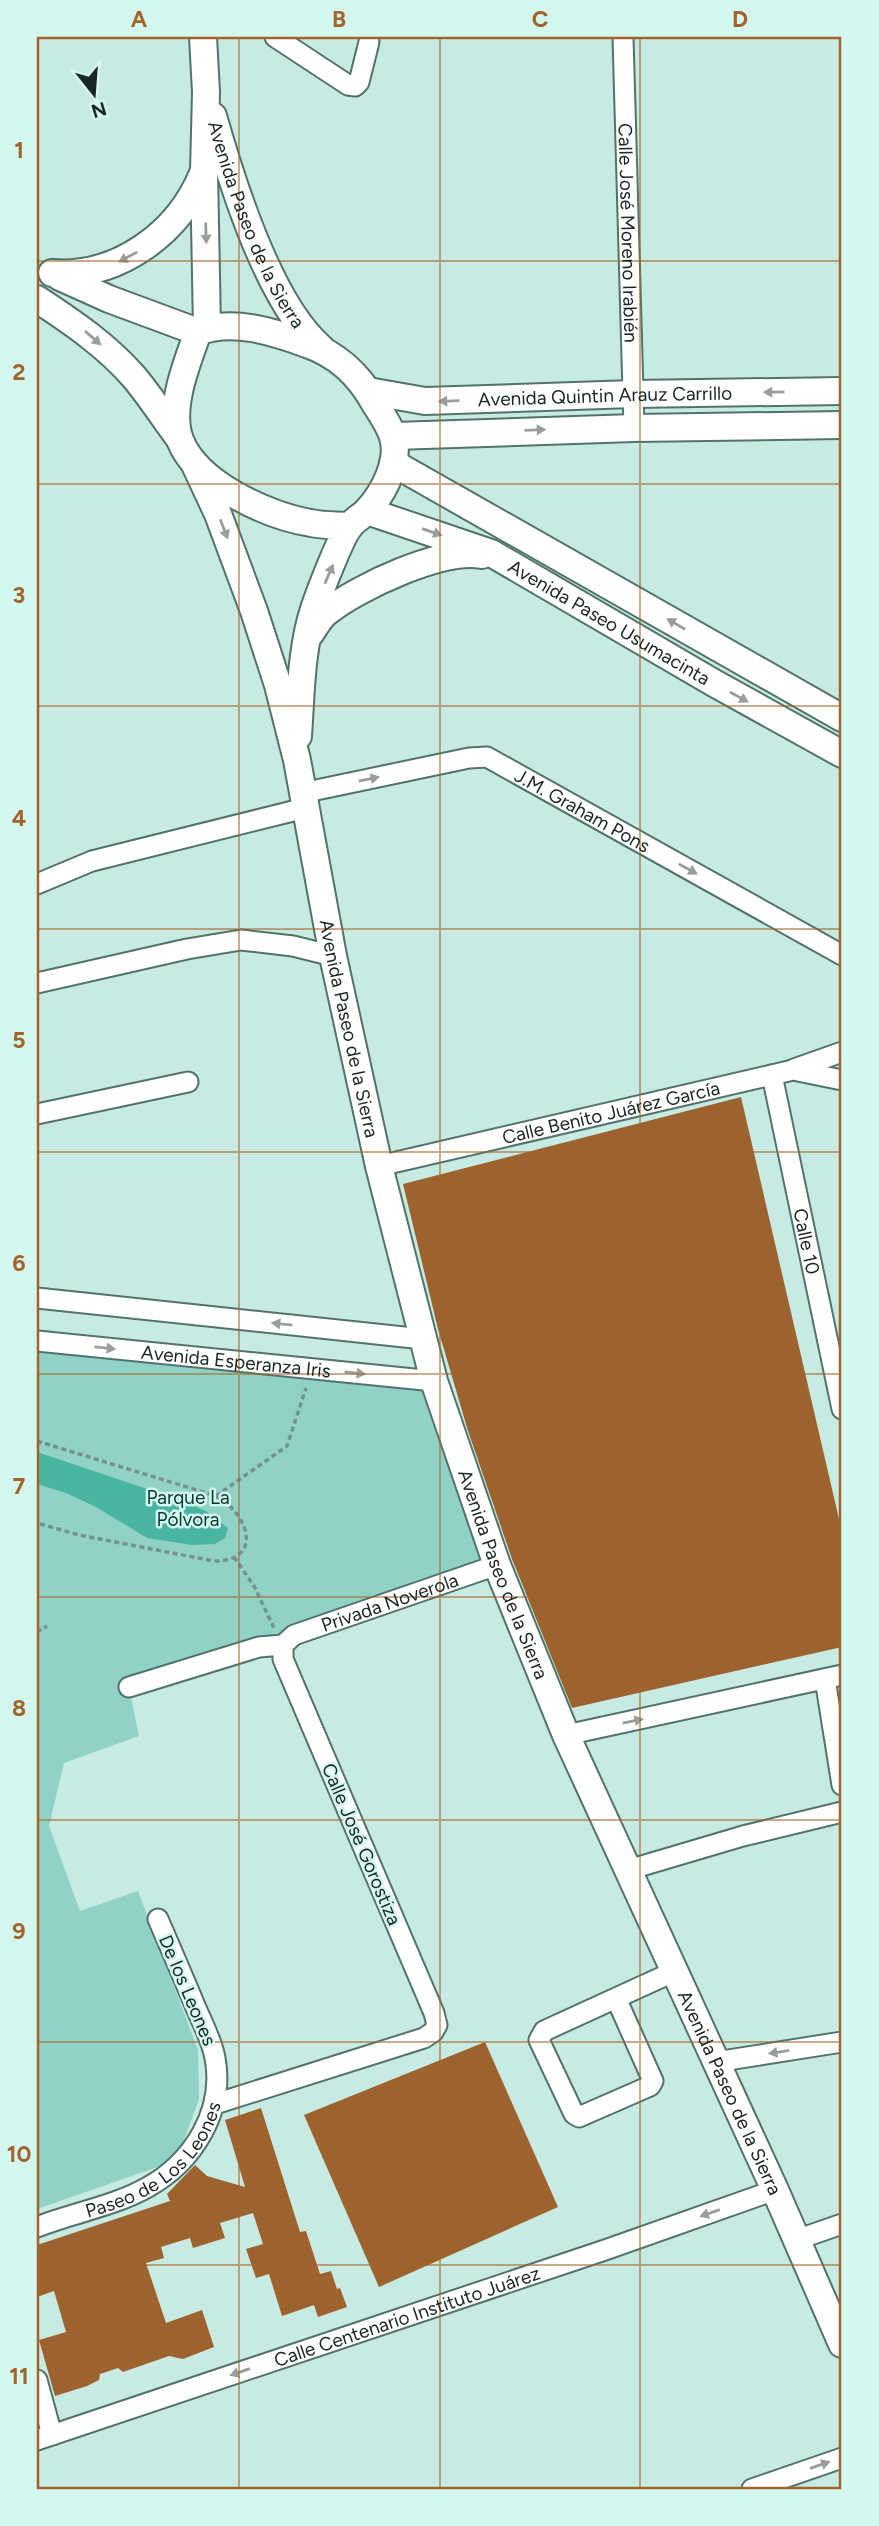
<svg xmlns="http://www.w3.org/2000/svg" width="879" height="2526" viewBox="0 0 879 2526" font-family="Figtree,sans-serif">
  <rect width="100%" height="100%" fill="#c7eae2"/>
  <polygon fill="#90d2c5" points="37,1341 434,1381 497,1565 129,1688 139,1736 64,1763 49,1826 80,1911 138,1891 198,2050 199,2099 181,2148 166,2164 37,2209"/>
  <polygon fill="#4ab4a2" points="37,1452 180,1500 206,1511 228,1528 225,1538 215,1544 192,1545 147,1538 96,1507 66,1493 37,1484"/>
  <g fill="#9d632f">
    <polygon points="741,1097 842,1532 842,1647 572,1708 512,1559 468,1431 438,1329 403,1184"/>
    <polygon points="485,2042 558,2207 379,2287 304,2115"/>
    <polygon points="261,2108 300,2232 306,2231 320,2274 331,2271 337,2289 340,2288 347,2307 318,2317 314,2305 282,2316 269,2274 256,2278 246,2249 263,2244 253,2213 220,2223 225,2238 193,2248 190,2238 161,2247 164,2258 146,2263 166,2323 202,2310 214,2347 183,2359 169,2356 123,2372 118,2368 100,2374 99,2380 87,2386 55,2396 39,2340 66,2332 54,2291 37,2297 37,2245 170,2201 167,2194 195,2165 207,2176 245,2187 225,2120"/>
  </g>
  <g fill="none" stroke-linecap="round" stroke-linejoin="round">
    <g stroke="#52736c" stroke-width="23">
      <g id="minor">
        <polyline points="275,37 348,85 355,86 359,82 369,42"/>
        <path id="s1" d="M623,37L634,428"/>
        <path id="s2" d="M302,793L469,758L487,757L842,955"/>
        <polyline points="37,884 92,861 305,808"/>
        <polyline points="37,983 187,949 241,940 293,946 333,956"/>
        <polyline points="794,1069 842,1052"/>
        <path id="s3" d="M772,1075L842,1409"/>
        <polyline points="37,1114 188,1082"/>
        <path id="s4" d="M379,1166L793,1070L842,1080"/>
        <polyline points="37,1298 423,1339"/>
        <path id="s5" d="M37,1341L434,1381"/>
        <path id="s6" d="M283,1645L294,1635L497,1565"/>
        <polyline points="825,1679 842,1785"/>
        <polyline points="129,1687 259,1647 283,1645"/>
        <polyline points="566,1735 842,1675"/>
        <polyline points="628,1870 743,1836 842,1812"/>
        <polyline points="616,1998 653,2081 650,2086 579,2117 574,2114 539,2040 544,2031 673,1972"/>
        <polyline points="715,2062 842,2042"/>
        <polyline points="215,2104 424,2038 433,2032 437,2025 434,2013 283,1659 283,1645"/>
        <path id="s7" d="M37,2227C72,2213 115,2206 148,2187C193,2162 225,2111 215,2058C212,2041 203,2024 196,2008C184,1979 171,1949 158,1919"/>
        <polyline points="796,2240 842,2224"/>
        <polyline points="37,2380 52,2435"/>
        <path id="s8" d="M37,2440L605,2250L775,2190"/>
        <polyline points="752,2489 842,2458"/>
      </g>
    </g>
    <g stroke="#52736c" stroke-width="30">
      <g id="major">
        <polyline points="203,37 206,92 204,171 207,328"/>
        <path id="s9" d="M213,116C232,183 269,303 321,348"/>
        <path d="M52,273C118,278 179,233 203,173"/>
        <polyline points="60,277 109,299 198,332"/>
        <path d="M37,299C72,322 106,345 134,377C150,396 164,418 179,438"/>
        <path id="s10" d="M368,391L425,401L633,394L842,391"/>
        <polyline points="394,436 634,428 842,425"/>
        <polyline points="393,463 842,718"/>
        <path id="s11" d="M196,467L218,514L254,611L278,685L297,760L333,956L379,1166L434,1381L497,1565L566,1735L775,2190L842,2344"/>
        <path id="s12" d="M367,511L491,553L714,683L842,754"/>
        <path d="M310,634C315,627 320,617 327,612C358,587 442,548 482,555"/>
        <path d="M298,736C301,693 301,649 314,609C319,594 341,536 350,526C354,520 361,517 366,512C383,494 402,460 392,434C388,423 380,412 374,402C359,375 336,354 307,344C275,332 231,318 198,332C187,363 168,408 180,440C197,484 268,516 311,523C324,526 337,525 349,526"/>
      </g>
    </g>
    <g stroke="#78918c" stroke-width="3.5" stroke-dasharray="5 3.5" stroke-linecap="butt">
      <path d="M37,1441L216,1496C249,1514 264,1561 214,1561L79,1535L37,1523"/>
      <polyline points="216,1496 287,1446 306,1388"/>
      <polyline points="234,1557 254,1586 274,1628"/>
      <polyline points="37,1632 47,1626"/>
    </g>
    <use href="#minor" stroke="#fff" stroke-width="19"/>
    <use href="#major" stroke="#fff" stroke-width="26"/>
  </g>
  <defs><path id="oneway-solid" d="M-6-.8H1V-3.2L6.5 0L1 3.2V.8H-6Z" transform="scale(1.75)"/></defs>
  <g fill="#989e9c">
    <use href="#oneway-solid" transform="translate(206 233) rotate(88)"/>
    <use href="#oneway-solid" transform="translate(128 257) rotate(151)"/>
    <use href="#oneway-solid" transform="translate(93 338) rotate(41)"/>
    <use href="#oneway-solid" transform="translate(774 392) rotate(179)"/>
    <use href="#oneway-solid" transform="translate(449 401) rotate(178)"/>
    <use href="#oneway-solid" transform="translate(535 430) rotate(-2)"/>
    <use href="#oneway-solid" transform="translate(224 529) rotate(69)"/>
    <use href="#oneway-solid" transform="translate(432 532) rotate(19)"/>
    <use href="#oneway-solid" transform="translate(329 574) rotate(-67)"/>
    <use href="#oneway-solid" transform="translate(676 624) rotate(-150)"/>
    <use href="#oneway-solid" transform="translate(739 697) rotate(29)"/>
    <use href="#oneway-solid" transform="translate(369 779) rotate(-12)"/>
    <use href="#oneway-solid" transform="translate(688 869) rotate(29)"/>
    <use href="#oneway-solid" transform="translate(282 1324) rotate(-174)"/>
    <use href="#oneway-solid" transform="translate(105 1348) rotate(6)"/>
    <use href="#oneway-solid" transform="translate(355 1373) rotate(6)"/>
    <use href="#oneway-solid" transform="translate(633 1721) rotate(-12)"/>
    <use href="#oneway-solid" transform="translate(779 2052) rotate(171)"/>
    <use href="#oneway-solid" transform="translate(710 2213) rotate(161)"/>
    <use href="#oneway-solid" transform="translate(240 2372) rotate(161)"/>
    <use href="#oneway-solid" transform="translate(820 2465) rotate(-19)"/>
  </g>
  <path fill="none" stroke="#a2642a" stroke-width="2" stroke-opacity="0.55" d="M239,37V2489M440,37V2489M640,37V2489M37,261H842M37,484H842M37,706H842M37,929H842M37,1152H842M37,1374H842M37,1597H842M37,1820H842M37,2042H842M37,2265H842"/>
  <g text-anchor="middle" stroke-width="5" stroke-linejoin="round" paint-order="stroke">
    <g font-size="19" fill="#192724" stroke="#d4f8f0">
      <text dy="7" stroke="none"><textPath href="#s9" startOffset="117">Avenida Paseo de la Sierra</textPath></text>
      <text dy="7" stroke="none"><textPath href="#s1" startOffset="196">Calle José Moreno Irabién</textPath></text>
      <text dy="7" stroke="none"><textPath href="#s10" startOffset="238">Avenida Quintin Arauz Carrillo</textPath></text>
      <text dy="7" stroke="none"><textPath href="#s12" startOffset="268">Avenida Paseo Usumacinta</textPath></text>
      <text dy="7" stroke="none"><textPath href="#s2" startOffset="298">J.M. Graham Pons</textPath></text>
      <text dy="7" stroke="none"><textPath href="#s11" startOffset="584">Avenida Paseo de la Sierra</textPath></text>
      <text dy="7" stroke="none"><textPath href="#s4" startOffset="238">Calle Benito Juárez García</textPath></text>
      <text dy="7" stroke="none"><textPath href="#s3" startOffset="170">Calle 10</textPath></text>
      <text dy="7" stroke="none"><textPath href="#s5" startOffset="200">Avenida Esperanza Iris</textPath></text>
      <text dy="7" stroke="none"><textPath href="#s11" startOffset="1152">Avenida Paseo de la Sierra</textPath></text>
      <text dy="7" stroke="none"><textPath href="#s6" startOffset="116">Privada Noverola</textPath></text>
      <text transform="translate(362 1844) rotate(67)" y="7">Calle José Gorostiza</text>
      <text transform="translate(188 1990) rotate(67)" y="7">De los Leones</text>
      <text dy="7" stroke="none"><textPath href="#s11" startOffset="1718">Avenida Paseo de la Sierra</textPath></text>
      <text dy="7" stroke="none"><textPath href="#s7" startOffset="140">Paseo de Los Leones</textPath></text>
      <text dy="7" stroke="none"><textPath href="#s8" startOffset="390">Calle Centenario Instituto Juárez</textPath></text>
    </g>
    <g font-size="19" fill="#053730" stroke="#d4f8f0">
      <text x="188" y="1504">Parque La<tspan x="188" dy="22">Pólvora</tspan></text>
    </g>
  </g>
  <rect width="879" height="2526" fill="none" stroke="#d4f8f0" stroke-width="77"/>
  <g transform="translate(94 94) rotate(163)" stroke="#d4f8f0" stroke-width="5" paint-order="stroke">
  <path d="M0-5L12 26L0 18L-12 26Z" fill="#192724"/>
  <text y="-10" font-size="19" font-weight="bold" text-anchor="middle" fill="#192724">N</text>
  </g>
  <rect x="38" y="38" width="802" height="2450" fill="none" stroke="#a2642a" stroke-width="2.5"/>
  <g font-size="23" text-anchor="middle" font-weight="bold" fill="#a2642a">
    <text x="139" y="27">A</text>
    <text x="339" y="27">B</text>
    <text x="540" y="27">C</text>
    <text x="740" y="27">D</text>
    <text x="19" y="158">1</text>
    <text x="19" y="380">2</text>
    <text x="19" y="603">3</text>
    <text x="19" y="826">4</text>
    <text x="19" y="1048">5</text>
    <text x="19" y="1271">6</text>
    <text x="19" y="1494">7</text>
    <text x="19" y="1716">8</text>
    <text x="19" y="1939">9</text>
    <text x="19" y="2162">10</text>
    <text x="19" y="2384">11</text>
  </g>
</svg>
